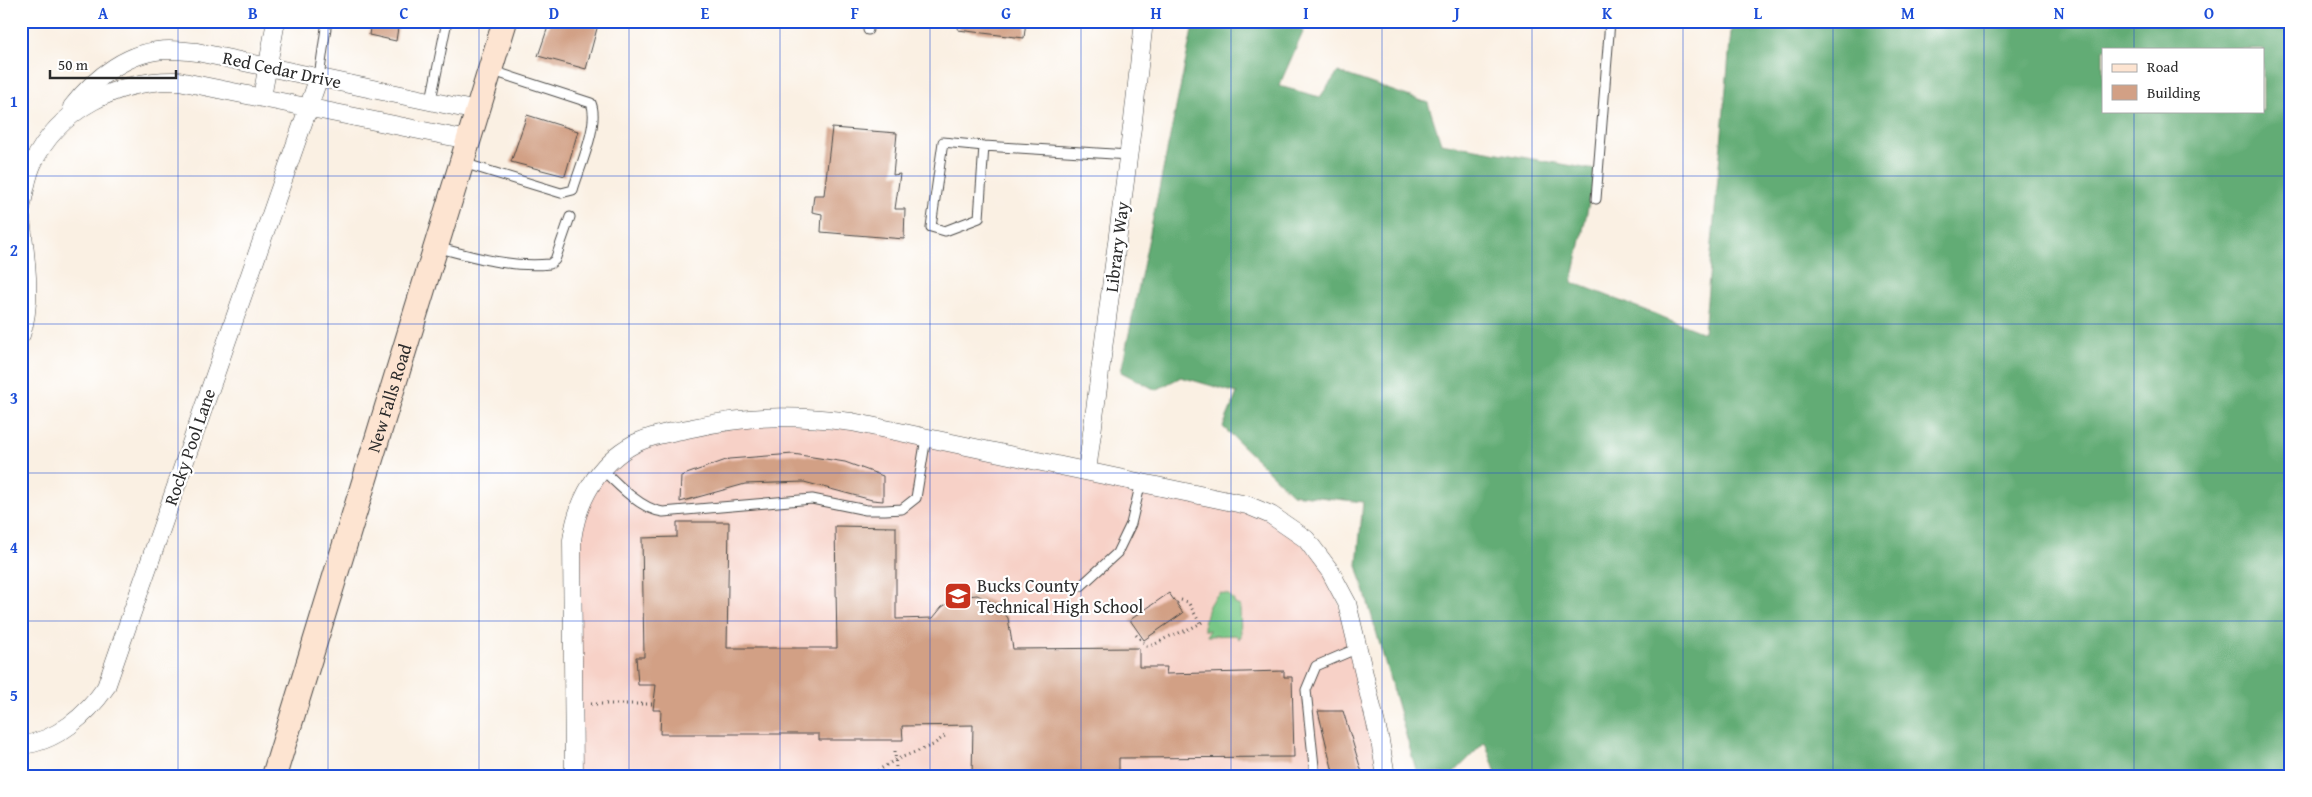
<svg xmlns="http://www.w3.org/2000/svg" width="2312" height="797" viewBox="0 0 2312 797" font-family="'Gentium Book Plus',serif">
  <rect width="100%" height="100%" fill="#fff"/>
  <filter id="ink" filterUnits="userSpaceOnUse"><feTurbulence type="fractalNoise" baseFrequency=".02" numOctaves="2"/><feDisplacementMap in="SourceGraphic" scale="10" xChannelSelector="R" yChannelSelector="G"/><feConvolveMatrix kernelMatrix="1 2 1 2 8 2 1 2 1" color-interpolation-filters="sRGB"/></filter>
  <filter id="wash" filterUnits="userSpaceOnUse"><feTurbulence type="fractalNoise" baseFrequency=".0096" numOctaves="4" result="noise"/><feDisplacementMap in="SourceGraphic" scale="20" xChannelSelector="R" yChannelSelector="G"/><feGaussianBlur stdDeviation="1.12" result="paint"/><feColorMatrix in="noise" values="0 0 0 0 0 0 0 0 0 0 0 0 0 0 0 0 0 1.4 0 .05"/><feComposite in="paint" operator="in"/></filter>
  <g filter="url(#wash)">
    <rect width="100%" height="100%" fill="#faf0e3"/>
    <polygon fill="#f7d1c7" points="803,416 1271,515 1330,571 1386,776 574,776 582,500 635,444"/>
    <path fill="#79c787" stroke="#527959" d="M1220,593C1228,594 1232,595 1235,604L1240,606L1241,637L1239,639L1236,635L1207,636L1209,630H1204C1204,617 1208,600 1220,593Z"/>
    <path fill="#62ac74" stroke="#466c50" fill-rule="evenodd" d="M1194,21H1262L1304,30L1279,86L1320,97L1338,72L1428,103L1441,143L1596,170L1572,282L1704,333L1732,21H2291V776H1497L1485,742L1452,775L1416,770L1357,565L1363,502L1292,494L1223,427L1237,393L1181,377L1156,390L1121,372ZM2103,49H2263V111H2103Z"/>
    <g id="blocks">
      <g fill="#d2a085">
        <polygon points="371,21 399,21 396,41 369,35"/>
        <polygon points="550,21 599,21 586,69 538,56"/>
        <polygon points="959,21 1026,21 1024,38 958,30"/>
        <polygon points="527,115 578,131 565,176 511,162"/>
        <polygon points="832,128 897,133 893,175 900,174 895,209 905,209 904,239 821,232 822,214 812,212 814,195 824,195"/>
        <polygon points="793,454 845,462 883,476 883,501 872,500 804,482 745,484 680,502 681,476 729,459"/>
        <polygon points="677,522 729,522 727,648 837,648 835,526 896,527 896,619 933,618 942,607 958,597 977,595 998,605 1008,618 1013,649 1139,648 1139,667 1167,667 1166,674 1284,671 1284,677 1292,677 1294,757 1119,758 1119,776 972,776 973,725 902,726 903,740 819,740 819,734 660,734 661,710 653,710 656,685 638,685 636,657 644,657 642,538 677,537"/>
        <polygon points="1169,593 1183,613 1144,640 1130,620"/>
        <polygon points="1318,711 1343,711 1363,776 1334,776"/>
      </g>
    </g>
  </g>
  <g filter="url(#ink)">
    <use href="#blocks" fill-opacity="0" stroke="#4a4947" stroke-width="1"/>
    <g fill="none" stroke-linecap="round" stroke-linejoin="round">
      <g stroke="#4a4947" stroke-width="11">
        <g id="service">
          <polyline points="868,30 868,21"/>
          <polyline points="319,77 327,21"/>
          <polyline points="431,100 447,21"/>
          <polyline points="984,146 943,142 931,227 945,231 979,218 984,146 1129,155"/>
          <path d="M463,163L561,193L573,190C579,169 600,123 591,103L490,70"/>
          <polyline points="1596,199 1610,21"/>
          <path d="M436,247C473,257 511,268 550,264L555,260L570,217"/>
          <path d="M603,470C617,484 642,510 663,512L812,499L866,510H885L902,509L916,498L926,438"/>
          <polyline points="1081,586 1117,553 1131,524 1141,482"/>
          <polyline points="1315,776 1306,690 1316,666 1358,648"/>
        </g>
      </g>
      <g stroke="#4a4947" stroke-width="19">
        <g id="minor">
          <polyline points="262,97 276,21"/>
          <path d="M72,107C95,77 130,50 169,50C178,50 188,51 197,52L477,111"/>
          <path d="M21,209C24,195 26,179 32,165C58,109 118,79 179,81L468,140"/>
          <path d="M21,218C25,253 33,301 21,335"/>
          <polyline points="1087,471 1133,120 1144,21"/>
          <path d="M21,745C56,742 87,715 106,687L319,77"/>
          <path d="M574,776L572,540C577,501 598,463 634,444C652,435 672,432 692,428C750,415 793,415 852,422L1247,505L1271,515L1306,539L1330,571L1347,603L1380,741L1386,776"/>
        </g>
      </g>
      <g stroke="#4a4947" stroke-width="26">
        <g id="secondary">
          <path id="s1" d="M274,776L505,21"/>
        </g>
      </g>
      <g stroke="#4a4947" stroke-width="3" stroke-dasharray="1 4" stroke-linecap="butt">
        <polyline points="1177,603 1181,600 1188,602 1200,623"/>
        <path d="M1136,635L1147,646C1156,645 1160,641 1168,637C1183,631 1190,630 1204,621"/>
        <polyline points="591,704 654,704"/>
        <polyline points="895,751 896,769 899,776"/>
        <polyline points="970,772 970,776"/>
        <polyline points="869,776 895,760 933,745 946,735"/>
      </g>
      <use href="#service" stroke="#fff" stroke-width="9"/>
      <use href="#minor" stroke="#fff" stroke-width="18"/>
      <use href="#secondary" stroke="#fde4d1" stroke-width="24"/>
    </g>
  </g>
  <path fill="none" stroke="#1d4ed8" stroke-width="1" stroke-opacity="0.55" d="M178,21V776M328,21V776M479,21V776M629,21V776M780,21V776M930,21V776M1081,21V776M1231,21V776M1382,21V776M1532,21V776M1683,21V776M1833,21V776M1984,21V776M2134,21V49M2134,111V776M21,176H2291M21,324H2291M21,473H2291M21,621H2291"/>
  <defs>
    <g id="school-square" transform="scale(1.4375)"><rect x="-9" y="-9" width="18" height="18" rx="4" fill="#c8321e" stroke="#fff"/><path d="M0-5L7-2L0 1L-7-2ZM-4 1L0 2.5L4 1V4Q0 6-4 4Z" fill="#fff"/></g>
  </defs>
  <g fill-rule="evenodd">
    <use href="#school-square" x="958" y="596"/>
  </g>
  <g text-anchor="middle" stroke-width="4.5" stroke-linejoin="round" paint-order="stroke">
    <g font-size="18" fill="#2b2b2b" stroke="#fff">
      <text transform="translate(282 70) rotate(12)" y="6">Red Cedar Drive</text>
      <text transform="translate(1117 247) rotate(-83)" y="6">Library Way</text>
      <text dy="6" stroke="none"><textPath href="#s1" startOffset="395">New Falls Road</textPath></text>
      <text transform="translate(190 447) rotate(-71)" y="6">Rocky Pool Lane</text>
    </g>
    <g font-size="18" fill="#2b2b2b" stroke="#fff" text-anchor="start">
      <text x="977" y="592">Bucks County<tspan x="977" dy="21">Technical High School</tspan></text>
    </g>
  </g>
  <rect width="2312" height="797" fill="none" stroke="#fff" stroke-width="55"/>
  <rect x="2102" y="48" width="162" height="65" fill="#ffffff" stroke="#aaaaaa"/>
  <rect x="2112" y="64" width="25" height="8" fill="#fde4d1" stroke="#aaaaaa"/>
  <text x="2147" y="72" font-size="15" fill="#2b2b2b">Road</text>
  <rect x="2112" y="85" width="25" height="15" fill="#d2a085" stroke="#aaaaaa"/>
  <text x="2147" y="98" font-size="15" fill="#2b2b2b">Building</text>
  <path d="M50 70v8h126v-8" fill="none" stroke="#2b2b2b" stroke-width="2.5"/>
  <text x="58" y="70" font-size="15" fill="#2b2b2b" stroke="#ffffff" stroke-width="4" paint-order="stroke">50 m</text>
  <rect x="28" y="28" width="2256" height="742" fill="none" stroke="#1d4ed8" stroke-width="2"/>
  <g font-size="16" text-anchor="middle" font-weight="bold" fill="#1d4ed8">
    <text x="103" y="19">A</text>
    <text x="253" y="19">B</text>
    <text x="404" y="19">C</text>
    <text x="554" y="19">D</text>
    <text x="705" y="19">E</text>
    <text x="855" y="19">F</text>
    <text x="1006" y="19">G</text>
    <text x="1156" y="19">H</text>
    <text x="1306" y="19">I</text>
    <text x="1457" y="19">J</text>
    <text x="1607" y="19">K</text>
    <text x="1758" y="19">L</text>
    <text x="1908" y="19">M</text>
    <text x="2059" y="19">N</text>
    <text x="2209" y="19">O</text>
    <text x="14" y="107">1</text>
    <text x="14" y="256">2</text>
    <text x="14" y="404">3</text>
    <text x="14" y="553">4</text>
    <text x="14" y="701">5</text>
  </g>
</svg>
